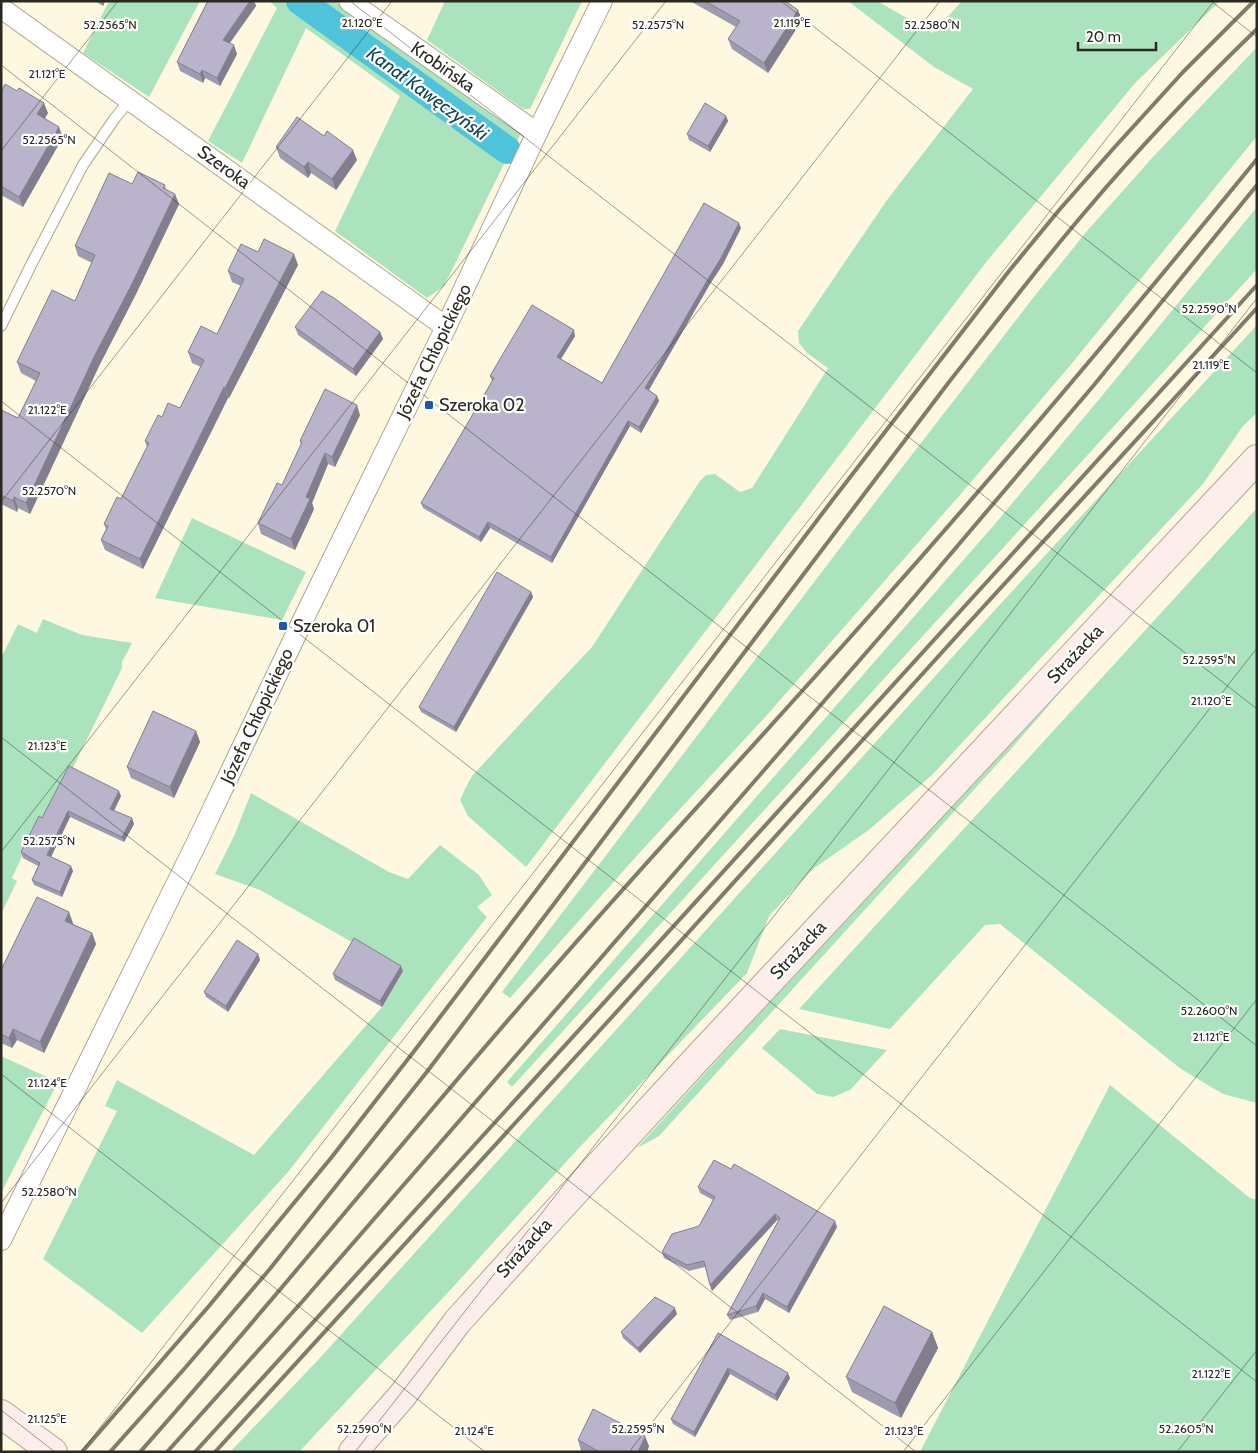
<svg xmlns="http://www.w3.org/2000/svg" width="1258" height="1453" viewBox="0 0 1258 1453" font-family="Cabin,sans-serif">
  <rect width="100%" height="100%" fill="#fef8e1"/>
  <g fill="#abe3be">
    <polygon points="109,1 200,1 149,97 83,53"/>
    <polygon points="269,1 334,1 521,134 502,168 444,286 427,298 335,231 400,96 306,28 242,163 208,141 277,8"/>
    <polygon points="445,1 582,1 530,109 523,109 427,40"/>
    <polygon points="848,1 877,1 933,33 962,1 1220,1 1136,82 987,261 526,867 468,816 460,800 466,787 472,776 544,698 592,647 700,481 706,475 715,474 740,492 752,488 828,368 807,353 799,343 798,331 887,200 973,89 934,67"/>
    <polygon points="1257,47 1257,136 1073,362 959,496 767,715 642,850 510,998 502,992 856,527 1033,298 1087,231 1153,157"/>
    <polygon points="1257,207 1257,269 512,1087 507,1082 994,525 1101,397"/>
    <polygon points="1257,325 1257,413 1243,426 1203,484 932,775 870,829 813,869 769,916 747,973 575,1152 453,1287 299,1452 230,1452 319,1359 994,611"/>
    <polygon points="1257,508 1257,1103 1223,1094 1181,1069 1000,924 985,925 890,1029 799,1009"/>
    <polygon points="192,518 306,572 282,620 155,598"/>
    <polygon points="43,619 82,635 132,643 122,662 122,668 67,780 27,845 12,878 17,881 1,914 1,658 18,624 37,633"/>
    <polygon points="1070,681 1011,749 659,1136 637,1148 751,1023"/>
    <polygon points="251,793 389,872 408,879 440,845 479,875 492,895 477,907 487,917 288,1172 142,1333 43,1259 117,1111 105,1106 117,1080 254,1155 382,1007 403,971 260,890 215,874 235,834"/>
    <polygon points="780,1029 887,1050 850,1090 833,1097 817,1094 762,1048"/>
    <polygon points="1,1056 58,1082 1,1193"/>
    <polygon points="1110,1085 1250,1198 1257,1200 1257,1452 920,1452"/>
  </g>
  <g fill="none" stroke-linecap="round" stroke-linejoin="round">
    <polyline stroke="#4fc3da" stroke-width="28" points="300,1 507,150"/>
    <g stroke="#aca791" stroke-width="12">
      <polyline id="lane" points="1,326 32,263 83,165 115,118 130,100"/>
    </g>
    <g stroke="#aca791" stroke-width="22">
      <g id="street">
        <polyline points="349,1 537,133"/>
        <polyline points="1,8 446,327"/>
        <polyline points="1,1240 199,838 301,624 446,327 537,133 602,1"/>
      </g>
    </g>
    <g stroke="#aca791" stroke-width="30">
      <g id="secondary">
        <polyline points="1,1414 53,1452"/>
        <polyline points="353,1452 402,1396 457,1322 549,1220 694,1062 1257,459"/>
      </g>
    </g>
    <use href="#lane" stroke="#fff" stroke-width="10"/>
    <use href="#street" stroke="#fff" stroke-width="20"/>
    <use href="#secondary" stroke="#fdeeeb" stroke-width="28"/>
    <g stroke="#7f7b6d" stroke-width="4">
      <polyline points="82,1452 209,1306 331,1158 415,1050 831,502 1009,271 1060,209 1113,149 1183,72 1254,1"/>
      <path d="M110,1452L185,1368L269,1270L426,1073L949,382C994,325 1038,267 1085,212C1139,148 1197,87 1257,29"/>
      <path d="M140,1452C275,1300 402,1141 536,988C650,856 770,729 885,598C1013,454 1136,307 1257,159"/>
      <polyline points="167,1452 301,1303 898,616 1094,385 1257,185"/>
      <polyline points="195,1452 1257,285"/>
      <polyline points="215,1452 611,1018 964,628 1257,308"/>
    </g>
  </g>
  <g fill="#9f9baf">
    <polygon points="95,1 105,1 103,6"/>
    <polygon points="206,1 254,1 256,6 230,43 237,54 220,86 205,78 203,83 180,71 177,62 207,2"/>
    <polygon points="690,1 785,1 802,20 768,73 732,49 728,39 736,27"/>
    <polygon points="1,92 48,113 45,118 63,137 23,207 1,195"/>
    <polygon points="726,116 728,121 710,152 689,140 687,134"/>
    <polygon points="276,147 357,160 336,190 311,173 308,178 280,158"/>
    <polygon points="132,184 165,185 166,190 179,204 136,294 99,366 30,514 18,508 17,512 1,504 1,410 18,418 36,381 21,373 17,362 75,301 92,263 78,256 75,246"/>
    <polygon points="741,228 723,264 710,284 649,390 657,396 659,401 641,433 630,426 552,563 490,528 481,542 423,508 421,503 492,381 490,376 575,336 561,359 602,383"/>
    <polygon points="258,252 298,265 229,398 228,398 143,569 105,550 101,540 106,529 104,524 121,499 147,447 145,441 162,417 180,408 201,367 192,363 188,352 217,334 241,286 232,282 228,271"/>
    <polygon points="295,327 380,332 383,339 356,376 298,335"/>
    <polygon points="360,415 335,467 328,464 312,503 314,509 295,550 261,534 258,523 282,485 301,445 300,441"/>
    <polygon points="531,592 533,597 456,732 421,712 419,707"/>
    <polygon points="196,731 200,742 174,798 131,778 127,767"/>
    <polygon points="121,796 114,811 132,818 134,824 124,842 70,817 51,857 73,871 62,897 34,885 32,880 38,866 23,858 21,852 42,818"/>
    <polygon points="73,923 73,924 92,933 96,944 44,1053 17,1040 12,1048 1,1043 1,970"/>
    <polygon points="258,954 260,960 228,1012 206,997 204,992"/>
    <polygon points="403,971 382,1007 335,980 333,974"/>
    <polygon points="698,1187 837,1227 789,1313 765,1299 758,1312 730,1320 727,1315 778,1221 777,1220 712,1291 705,1267 689,1271 664,1258 662,1252 699,1226 713,1200 700,1193"/>
    <polygon points="677,1314 640,1353 623,1338 621,1332"/>
    <polygon points="932,1332 938,1348 901,1418 852,1392 846,1377"/>
    <polygon points="718,1333 790,1378 777,1401 730,1374 695,1437 673,1424 671,1419"/>
    <polygon points="578,1440 649,1446 647,1452 583,1452 581,1451"/>
  </g>
  <g fill="#827e8e">
    <polygon points="101,1 105,1 103,6"/>
    <polygon points="250,1 254,1 256,6 226,48 223,40"/>
    <polygon points="798,10 802,20 768,73 764,63"/>
    <polygon points="234,45 237,54 220,86 217,78"/>
    <polygon points="202,70 205,78 203,83 200,74"/>
    <polygon points="44,103 48,113 41,124 37,114"/>
    <polygon points="726,116 728,121 710,152 708,146"/>
    <polygon points="59,127 63,137 23,207 19,197"/>
    <polygon points="353,150 357,160 336,190 332,179"/>
    <polygon points="308,162 311,173 308,178 304,167"/>
    <polygon points="175,194 179,204 136,294 99,366 30,514 26,503 95,355"/>
    <polygon points="739,223 741,228 723,264 710,284 647,393 645,388 708,279"/>
    <polygon points="294,254 298,265 229,398 225,388"/>
    <polygon points="574,330 575,336 559,362 557,357"/>
    <polygon points="380,332 383,339 356,376 353,369"/>
    <polygon points="224,387 228,398 143,569 140,559"/>
    <polygon points="657,396 659,401 641,433 639,427"/>
    <polygon points="357,405 360,415 335,467 332,457"/>
    <polygon points="628,421 630,426 552,563 551,557"/>
    <polygon points="325,453 328,464 312,503 314,509 295,550 291,539 306,497"/>
    <polygon points="14,497 18,508 17,512 13,501"/>
    <polygon points="488,522 490,528 481,542 479,537"/>
    <polygon points="531,592 533,597 456,732 454,727"/>
    <polygon points="196,731 200,742 174,798 170,787"/>
    <polygon points="119,791 121,796 112,814 110,809"/>
    <polygon points="68,811 70,817 49,861 47,855"/>
    <polygon points="132,818 134,824 124,842 122,837"/>
    <polygon points="71,866 73,871 62,897 60,892"/>
    <polygon points="69,912 73,923 69,931 65,921"/>
    <polygon points="92,933 96,944 44,1053 40,1042"/>
    <polygon points="258,954 260,960 228,1012 226,1006"/>
    <polygon points="401,966 403,971 382,1007 380,1001"/>
    <polygon points="13,1029 17,1040 12,1048 9,1038"/>
    <polygon points="775,1214 777,1220 712,1291 710,1285"/>
    <polygon points="835,1221 837,1227 789,1313 787,1307"/>
    <polygon points="763,1293 765,1299 758,1312 756,1306"/>
    <polygon points="675,1308 677,1314 640,1353 638,1348"/>
    <polygon points="932,1332 938,1348 901,1418 895,1403"/>
    <polygon points="728,1368 730,1374 695,1437 694,1432"/>
    <polygon points="788,1373 790,1378 777,1401 775,1395"/>
    <polygon points="645,1436 649,1446 647,1452 638,1452"/>
  </g>
  <g fill="#b9b4cb" stroke="#827e8e">
    <polygon points="208,1 250,1 223,40 234,45 217,78 202,70 200,74 177,62"/>
    <polygon points="705,1 785,1 798,10 764,63 728,39 740,21"/>
    <polygon points="5,84 17,91 19,88 44,103 37,114 59,127 19,197 1,186 1,92"/>
    <polygon points="705,103 726,116 708,146 687,134"/>
    <polygon points="297,117 324,136 327,131 353,150 332,179 308,162 304,167 276,147"/>
    <polygon points="138,172 165,185 163,188 175,194 132,284 95,355 26,503 14,497 13,501 1,495 1,410 18,418 40,373 17,362 52,290 75,301 95,255 75,246 109,173 132,184"/>
    <polygon points="704,203 739,223 721,258 708,279 645,388 657,396 639,427 628,421 551,557 488,522 479,537 421,503 494,378 490,376 532,305 574,330 557,357 602,383"/>
    <polygon points="264,239 294,254 225,388 224,387 140,559 101,540 108,526 104,524 117,497 121,499 149,443 145,441 158,415 162,417 168,403 180,408 204,360 188,352 201,326 217,334 244,279 228,271 241,244 258,252"/>
    <polygon points="322,291 334,298 380,332 353,369 295,327"/>
    <polygon points="325,389 357,405 332,457 325,453 306,497 310,499 291,539 258,523 277,483 282,485 302,442 300,441"/>
    <polygon points="497,572 531,592 454,727 419,707"/>
    <polygon points="153,711 196,731 170,787 127,767"/>
    <polygon points="69,766 119,791 110,809 132,818 122,837 68,811 47,855 71,866 60,892 32,880 40,863 21,852 39,816 42,818"/>
    <polygon points="37,897 69,912 65,921 92,933 40,1042 13,1029 9,1038 1,1034 1,970"/>
    <polygon points="354,938 401,966 380,1001 333,974"/>
    <polygon points="237,940 258,954 226,1006 204,992"/>
    <polygon points="714,1160 731,1169 734,1164 835,1221 787,1307 763,1293 756,1306 727,1315 780,1218 775,1214 710,1285 704,1261 687,1265 662,1252 672,1234 699,1226 715,1197 698,1187"/>
    <polygon points="655,1297 675,1308 638,1348 621,1332"/>
    <polygon points="884,1306 932,1332 895,1403 846,1377"/>
    <polygon points="718,1333 788,1373 775,1395 728,1368 694,1432 671,1419"/>
    <polygon points="593,1409 645,1436 638,1452 600,1452 578,1440"/>
  </g>
  <path fill="none" stroke="#2a281f" stroke-width="1" stroke-opacity="0.45" d="M350,1L1257,709M781,1L1257,373M1211,1L1257,37M1,65L1257,1046M1,151L118,1M1,401L1257,1382M1,502L392,1M1,737L916,1452M1,852L666,1M1,1074L485,1452M1,1203L940,1M1,1410L55,1452M81,1452L1214,1M355,1452L1257,298M629,1452L1257,648M903,1452L1257,999M1177,1452L1257,1350"/>
  <g fill="#1f58aa" stroke="#fff" stroke-width="2">
    <rect x="424" y="400" width="10" height="10" rx="2.5"/>
    <rect x="278" y="621" width="10" height="10" rx="2.5"/>
  </g>
  <g text-anchor="middle" stroke-width="4.5" stroke-linejoin="round" paint-order="stroke">
    <g font-size="18" fill="#2a281f" stroke="#fff">
      <text transform="translate(443 67) rotate(35)" y="6">Krobińska</text>
      <text transform="translate(224 167) rotate(36)" y="6">Szeroka</text>
      <text transform="translate(434 351) rotate(-64)" y="6">Józefa Chłopickiego</text>
      <text transform="translate(1075 654) rotate(-47)" y="6">Strażacka</text>
      <text transform="translate(257 716) rotate(-65)" y="6">Józefa Chłopickiego</text>
      <text transform="translate(798 950) rotate(-47)" y="6">Strażacka</text>
      <text transform="translate(524 1248) rotate(-48)" y="6">Strażacka</text>
    </g>
    <g font-size="18" fill="#2a281f" stroke="#fff" text-anchor="start">
      <text x="439" y="411">Szeroka 02</text>
      <text x="293" y="632">Szeroka 01</text>
    </g>
    <g font-size="19" font-style="italic" fill="#12454f" stroke="#fff">
      <text transform="translate(428 93) rotate(36)" y="7">Kanał Kawęczyński</text>
    </g>
  </g>
  <g font-size="12" text-anchor="middle" fill="#2a281f" stroke="#fff" stroke-width="4.5" stroke-linejoin="round" paint-order="stroke">
    <text x="362" y="27">21.120°E</text>
    <text x="792" y="27">21.119°E</text>
    <text x="110" y="29">52.2565°N</text>
    <text x="658" y="29">52.2575°N</text>
    <text x="932" y="29">52.2580°N</text>
    <text x="47" y="78">21.121°E</text>
    <text x="49" y="144">52.2565°N</text>
    <text x="1209" y="313">52.2590°N</text>
    <text x="1211" y="369">21.119°E</text>
    <text x="47" y="414">21.122°E</text>
    <text x="49" y="495">52.2570°N</text>
    <text x="1209" y="664">52.2595°N</text>
    <text x="1211" y="705">21.120°E</text>
    <text x="47" y="750">21.123°E</text>
    <text x="49" y="845">52.2575°N</text>
    <text x="1209" y="1015">52.2600°N</text>
    <text x="1211" y="1041">21.121°E</text>
    <text x="47" y="1087">21.124°E</text>
    <text x="49" y="1196">52.2580°N</text>
    <text x="1211" y="1378">21.122°E</text>
    <text x="47" y="1423">21.125°E</text>
    <text x="364" y="1433">52.2590°N</text>
    <text x="638" y="1433">52.2595°N</text>
    <text x="1186" y="1433">52.2605°N</text>
    <text x="474" y="1435">21.124°E</text>
    <text x="904" y="1435">21.123°E</text>
  </g>
  <rect width="1258" height="1453" fill="none" stroke="#2a281f" stroke-width="5"/>
  <path d="M1078 42v8h78v-8" fill="none" stroke="#2a281f" stroke-width="2.5"/>
  <text x="1086" y="42" font-size="15" fill="#2a281f" stroke="#ffffff" stroke-width="4" paint-order="stroke">20 m</text>
</svg>
